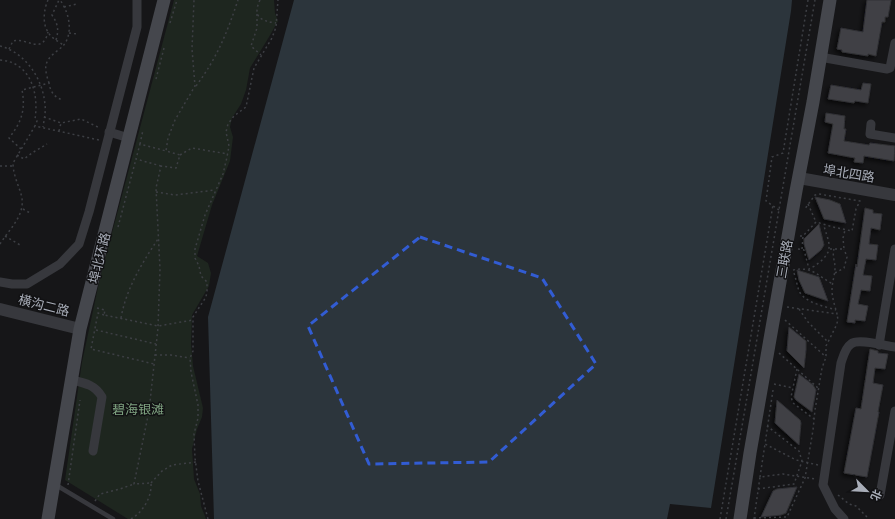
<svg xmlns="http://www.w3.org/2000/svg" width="895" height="519" viewBox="0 0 895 519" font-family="Ubuntu,'Noto Sans SC',sans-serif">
  <defs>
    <filter id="shadow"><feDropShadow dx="-2.5" dy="2.5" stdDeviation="2" flood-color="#0009"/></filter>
  </defs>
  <rect width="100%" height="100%" fill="#161618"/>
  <polygon fill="#1e261f" points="174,0 274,0 275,13 278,21 269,37 250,68 246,90 241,104 232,118 230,127 233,137 230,161 212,205 197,256 208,263 211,273 209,286 192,315 191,344 193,366 203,408 202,417 197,429 192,449 194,479 200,494 201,506 206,519 128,519 65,480 82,362 100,278"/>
  <polygon fill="#2c353c" points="294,0 792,0 791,11 711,508 670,504 667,519 214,519 208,317"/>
  <g fill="#404145" stroke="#303034" filter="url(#shadow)">
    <polygon points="867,0 891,0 888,17 885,17 885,22 882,22 876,56 868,54 868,56 842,52 842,50 837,49 841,28 863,32"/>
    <polygon points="863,83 871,84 868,103 855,101 854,103 828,99 831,85 861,90"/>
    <polygon points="826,113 845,116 844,129 846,129 844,141 869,145 870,143 895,146 894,161 864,156 863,163 854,162 855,158 828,153 833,124 825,122"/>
    <polygon points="815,197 830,200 840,204 846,223 824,219"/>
    <polygon points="865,208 873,210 873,213 882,214 880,230 871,228 869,244 878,245 876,260 866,259 863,275 872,276 870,291 861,290 858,304 868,306 865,321 855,320 855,323 847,322 856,264 857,267"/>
    <polygon points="819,224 824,245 821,250 809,260 804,244 804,239"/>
    <polygon points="797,270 819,277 828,301 805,293 799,280"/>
    <polygon points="789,327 806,341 806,350 804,368 787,351"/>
    <polygon points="870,349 878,351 878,353 888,354 885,369 875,368 873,383 883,385 878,412 879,412 867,477 844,473 856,408 861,409"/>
    <polygon points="799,374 813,385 816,390 812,412 796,400 794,397"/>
    <polygon points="777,400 800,420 801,423 799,445 775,423"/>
    <polygon points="797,487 786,513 781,515 761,517 773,491 777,489"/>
  </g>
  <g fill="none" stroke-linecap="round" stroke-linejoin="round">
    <g stroke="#3d3f44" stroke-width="1.5" stroke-dasharray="2 3" stroke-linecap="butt">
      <path d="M48,0C44,9 42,23 48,32C51,38 58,41 63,45"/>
      <path d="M260,0C252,17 261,21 276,23"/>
      <polyline points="64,7 77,4"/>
      <polyline points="257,14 257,28 251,46 261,55"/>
      <polyline points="170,23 177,0"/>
      <polyline points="69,33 77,34"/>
      <path d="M56,40C59,30 58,24 52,15L59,0"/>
      <path d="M0,46C26,53 43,79 45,105C46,112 44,120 43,127"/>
      <path d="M9,49L13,41C27,37 42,56 48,32"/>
      <path d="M0,60C31,62 39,94 35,119L37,121L35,126"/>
      <polyline points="156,79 164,48"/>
      <path d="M49,83C47,77 44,68 47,62C50,55 58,51 63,46C74,33 69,12 60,0"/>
      <path d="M196,86C217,58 227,33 238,0"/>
      <polyline points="44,117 61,123 81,119 100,128"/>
      <polyline points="59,131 61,123"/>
      <polyline points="140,144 143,130"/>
      <path d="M21,149L9,138C21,123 26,110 22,90L49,83C50,90 53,96 60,99L63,97"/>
      <polyline points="17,155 24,159 32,153 47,144"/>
      <polyline points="180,155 192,148 228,154"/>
      <polyline points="0,166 13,166"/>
      <polyline points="161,166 136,159 140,144 166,151"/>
      <polyline points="156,192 175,195 215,190"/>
      <polyline points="808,204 816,222"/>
      <polyline points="23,209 30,213"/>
      <polyline points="779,210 766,201 772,157 783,153 808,0"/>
      <polyline points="118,227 136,159"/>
      <polyline points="5,236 20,245"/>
      <polyline points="800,236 803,236 816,222 833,227 852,231 856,209 860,201 819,194 815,195 804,210"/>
      <path d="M0,244C10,228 27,214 21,194C18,184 13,174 13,163L35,126L99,140"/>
      <path d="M798,249L804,250L809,269C816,266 829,256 829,248C830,241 825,232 824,225"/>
      <polyline points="802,249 803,236"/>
      <polyline points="830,249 844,249 843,238 845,230"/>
      <path d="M793,270C813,266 817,276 833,284"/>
      <path d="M794,273C796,279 797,285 799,291C805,303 824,306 836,310"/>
      <polyline points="835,273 844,268 847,257 844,249"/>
      <path d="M787,307L837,314C835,306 832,298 832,290C832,282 835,275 835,268C835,260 832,257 834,249"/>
      <polyline points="97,308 105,310 104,315 158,326 193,320"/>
      <polyline points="799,309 808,322 828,342"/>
      <polyline points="104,315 98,313 91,349 154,364"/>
      <path d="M121,318C126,289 142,263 158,239"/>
      <polyline points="785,320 826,357"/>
      <polyline points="96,330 156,344"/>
      <polyline points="779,353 818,388"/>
      <polyline points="155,355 171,355 190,358"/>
      <polyline points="797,369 791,397 793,403 814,419"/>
      <polyline points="774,384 793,388"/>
      <polyline points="773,390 765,444 796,460 818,465"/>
      <polyline points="760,477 765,444"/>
      <polyline points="151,483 162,471 172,465 196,462"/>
      <polyline points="68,485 80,400"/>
      <polyline points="758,489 794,484 802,461 799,451 767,426"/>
      <polyline points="838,495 849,504 856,506 869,519"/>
      <polyline points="95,501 100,494 120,489 134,484"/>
      <polyline points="754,518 787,517 805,478 813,430 815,410 822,368 826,357 826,346 836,326 838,320 837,314"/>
      <path d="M131,519C143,512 152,497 151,483L134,484L149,411L158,328L160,269L156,188L161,166L176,168L180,155L166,151L168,138L175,120L195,86L192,49L194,0"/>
      <polyline points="208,519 198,481 195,458 194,434 198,418 198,405 191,372 190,358 193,351 193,317 206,297 207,291 207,282 201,276 199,266 195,258 195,249 205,215 223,174 227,157 229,146 226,132 228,124 234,116 246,107 254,68 272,38 276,27 278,0"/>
      <polyline points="720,519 773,205"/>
      <path d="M726,519C756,346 785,173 815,0"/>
      <polyline points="754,519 760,477 783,474 816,479"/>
    </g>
    <polyline stroke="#37383d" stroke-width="4.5" points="56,485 113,519"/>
    <g stroke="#37383d" stroke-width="9">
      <polyline points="820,57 887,69 890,68 895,43"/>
      <polyline points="871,124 870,134 895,138"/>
      <polyline points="109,132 129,138"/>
      <polyline points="0,282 12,284 27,284 60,264 79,244 89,212 137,27 137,0"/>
      <polyline points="879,345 895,249"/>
      <path d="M72,380C85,383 95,385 102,397L93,451"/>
      <polyline points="880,495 895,411"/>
      <path d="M844,519L835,509L823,485L841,363C843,357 845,348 851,344C858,338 886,346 895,347"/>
    </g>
    <g stroke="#37383d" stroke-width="12">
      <polyline points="799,178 895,195"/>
      <polyline points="0,309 80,329"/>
    </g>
    <g stroke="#45474d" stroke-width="13">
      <polyline points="48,519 80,329 164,0"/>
      <polyline points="740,519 750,453 796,191 813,102 830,0"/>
    </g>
  </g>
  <path fill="none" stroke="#325cd3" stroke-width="3" stroke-dasharray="8 5" stroke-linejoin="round" d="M420,237L542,278L596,364L489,462L369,464L308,326Z"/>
  <g text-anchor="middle" stroke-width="3" stroke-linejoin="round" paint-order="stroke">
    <g font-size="13" fill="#a8adb8" stroke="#111113">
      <text transform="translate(849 173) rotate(9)" y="5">埠北四路</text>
      <text transform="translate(99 258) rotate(-76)" y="5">埠北环路</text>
      <text transform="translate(784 259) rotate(-80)" y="5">三联路</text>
      <text transform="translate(44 305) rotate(14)" y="5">横沟二路</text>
    </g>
    <g font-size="13" fill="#7fa381" stroke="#111113">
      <text x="138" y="414">碧海银滩</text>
    </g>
  </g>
  <g transform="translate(867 491) rotate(114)" stroke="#111113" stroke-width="3" paint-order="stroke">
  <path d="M0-3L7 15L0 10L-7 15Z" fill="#a8adb8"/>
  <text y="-6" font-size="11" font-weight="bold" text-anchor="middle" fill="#a8adb8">北</text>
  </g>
</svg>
